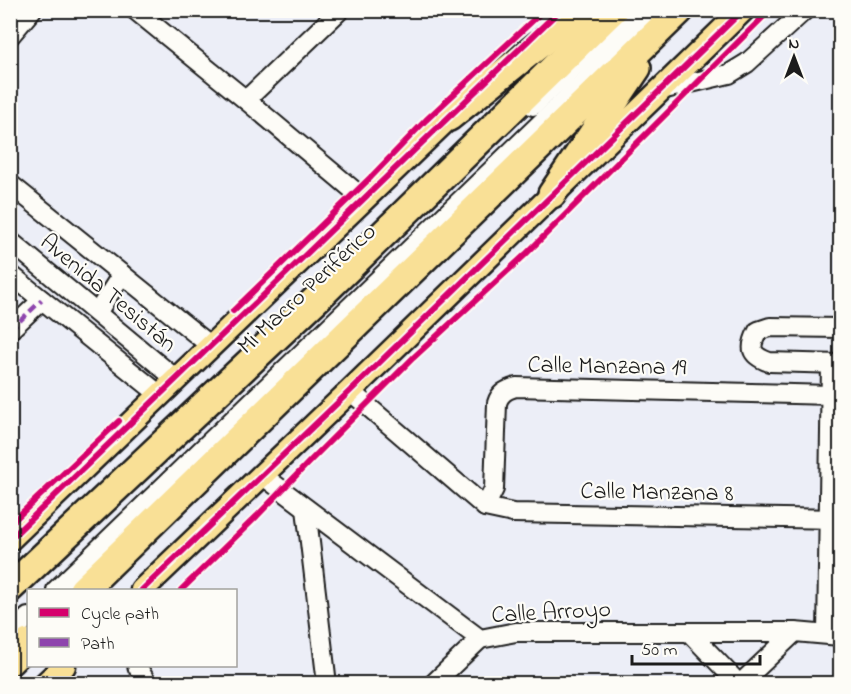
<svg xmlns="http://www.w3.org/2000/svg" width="851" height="694" viewBox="0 0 851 694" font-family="'Indie Flower',sans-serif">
  <rect width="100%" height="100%" fill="#eceef7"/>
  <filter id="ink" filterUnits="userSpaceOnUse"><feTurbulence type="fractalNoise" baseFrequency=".0167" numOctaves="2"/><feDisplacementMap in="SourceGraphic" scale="12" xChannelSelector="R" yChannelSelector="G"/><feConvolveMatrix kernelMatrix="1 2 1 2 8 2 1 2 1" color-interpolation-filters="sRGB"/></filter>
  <g filter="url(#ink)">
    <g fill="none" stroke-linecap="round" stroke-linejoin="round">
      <g stroke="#1c1c1c" stroke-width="22">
        <g id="minor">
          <polyline points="135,10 246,100 364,199"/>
          <polyline points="10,36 32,10"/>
          <polyline points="661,90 729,74 747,63 805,10"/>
          <polyline points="246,100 340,10"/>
          <polyline points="533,106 634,10"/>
          <polyline points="10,184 211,346"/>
          <polyline points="10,241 177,380"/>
          <polyline points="10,274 160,395"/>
          <polyline points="97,313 122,274"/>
          <path d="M840,328L770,327L758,331C749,348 750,355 769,362L840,364"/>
          <polyline points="10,330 42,300"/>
          <polyline points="350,391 485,507 513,513 840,519"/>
          <polyline points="262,475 480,639 516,632 795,632 840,636"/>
          <path d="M485,507L494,489L497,403C500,393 506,390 516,387L831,395"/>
          <polyline points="306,509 327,684"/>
          <polyline points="56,590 658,10"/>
          <polyline points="689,632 739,684"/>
          <polyline points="827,634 831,364"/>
          <polyline points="10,635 28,617"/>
          <polyline points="137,666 145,680 145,684"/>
          <polyline points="433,684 480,639"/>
          <polyline points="740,684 795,632"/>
        </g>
      </g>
      <g stroke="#1c1c1c" stroke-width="27">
        <g id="major">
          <polyline points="10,539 461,106"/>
          <polyline points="142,590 350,391 743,10"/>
          <polyline points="45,684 64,666"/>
        </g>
      </g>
      <g stroke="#1c1c1c" stroke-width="32">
        <g id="highway">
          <polyline points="449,117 582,10"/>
          <polyline points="552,194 637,68"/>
          <polyline points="10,588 325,291 613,10"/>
          <polyline points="83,590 680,10"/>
          <polyline points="10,661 28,643"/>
        </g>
      </g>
      <use href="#minor" stroke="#fdfcf7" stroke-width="18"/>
      <use href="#major" stroke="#f9e096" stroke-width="22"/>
      <use href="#highway" stroke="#f9e096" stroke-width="27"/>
      <polyline stroke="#8e44ad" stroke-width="4.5" stroke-dasharray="9 4.5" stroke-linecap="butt" points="10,330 42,300"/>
      <g stroke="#fdfcf7" stroke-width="10">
        <g id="cycleway">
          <polyline points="233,311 371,177 426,120 544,10"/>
          <polyline points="10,524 119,421"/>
          <polyline points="10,539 560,10"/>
          <polyline points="142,590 350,391 743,10"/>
          <polyline points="181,590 257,516 311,460 413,358 526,254 770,10"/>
        </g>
      </g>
      <use href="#cycleway" stroke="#d6006c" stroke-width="6"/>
    </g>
  </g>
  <g text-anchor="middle" stroke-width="4.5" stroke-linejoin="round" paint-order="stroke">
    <g font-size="24" fill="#1c1c1c" stroke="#fdfcf7">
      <text transform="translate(306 288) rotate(-43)" y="8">Mi Macro Periférico</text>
      <text transform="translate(109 292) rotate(40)" y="8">Avenida Tesistán</text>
      <text transform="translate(607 365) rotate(1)" y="8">Calle Manzana 19</text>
      <text transform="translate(657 491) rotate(1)" y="8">Calle Manzana 8</text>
      <text transform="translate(551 611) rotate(-3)" y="8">Calle Arroyo</text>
    </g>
  </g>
  <rect width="851" height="694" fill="none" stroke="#fdfcf7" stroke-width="36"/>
  <rect x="18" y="18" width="815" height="658" fill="none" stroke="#1c1c1c" stroke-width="2" filter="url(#ink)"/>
  <rect x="27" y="589" width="210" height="78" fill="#fdfcf7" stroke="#a3a29f" stroke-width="1.5"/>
  <rect x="39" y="608" width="30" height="9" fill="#d6006c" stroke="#a3a29f" stroke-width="1.5"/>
  <text x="81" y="619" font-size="18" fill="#1c1c1c">Cycle path</text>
  <rect x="39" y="638" width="30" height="9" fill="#8e44ad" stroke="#a3a29f" stroke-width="1.5"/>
  <text x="81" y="649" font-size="18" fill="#1c1c1c">Path</text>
  <g transform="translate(794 57)" stroke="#fdfcf7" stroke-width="4.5" paint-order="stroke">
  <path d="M0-4.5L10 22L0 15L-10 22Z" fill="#1c1c1c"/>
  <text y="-9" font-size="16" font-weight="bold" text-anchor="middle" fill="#1c1c1c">N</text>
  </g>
  <path d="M632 655v9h128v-9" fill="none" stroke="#1c1c1c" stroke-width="3"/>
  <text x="641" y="655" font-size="18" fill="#1c1c1c" stroke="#fdfcf7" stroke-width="4.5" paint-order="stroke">50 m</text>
</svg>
